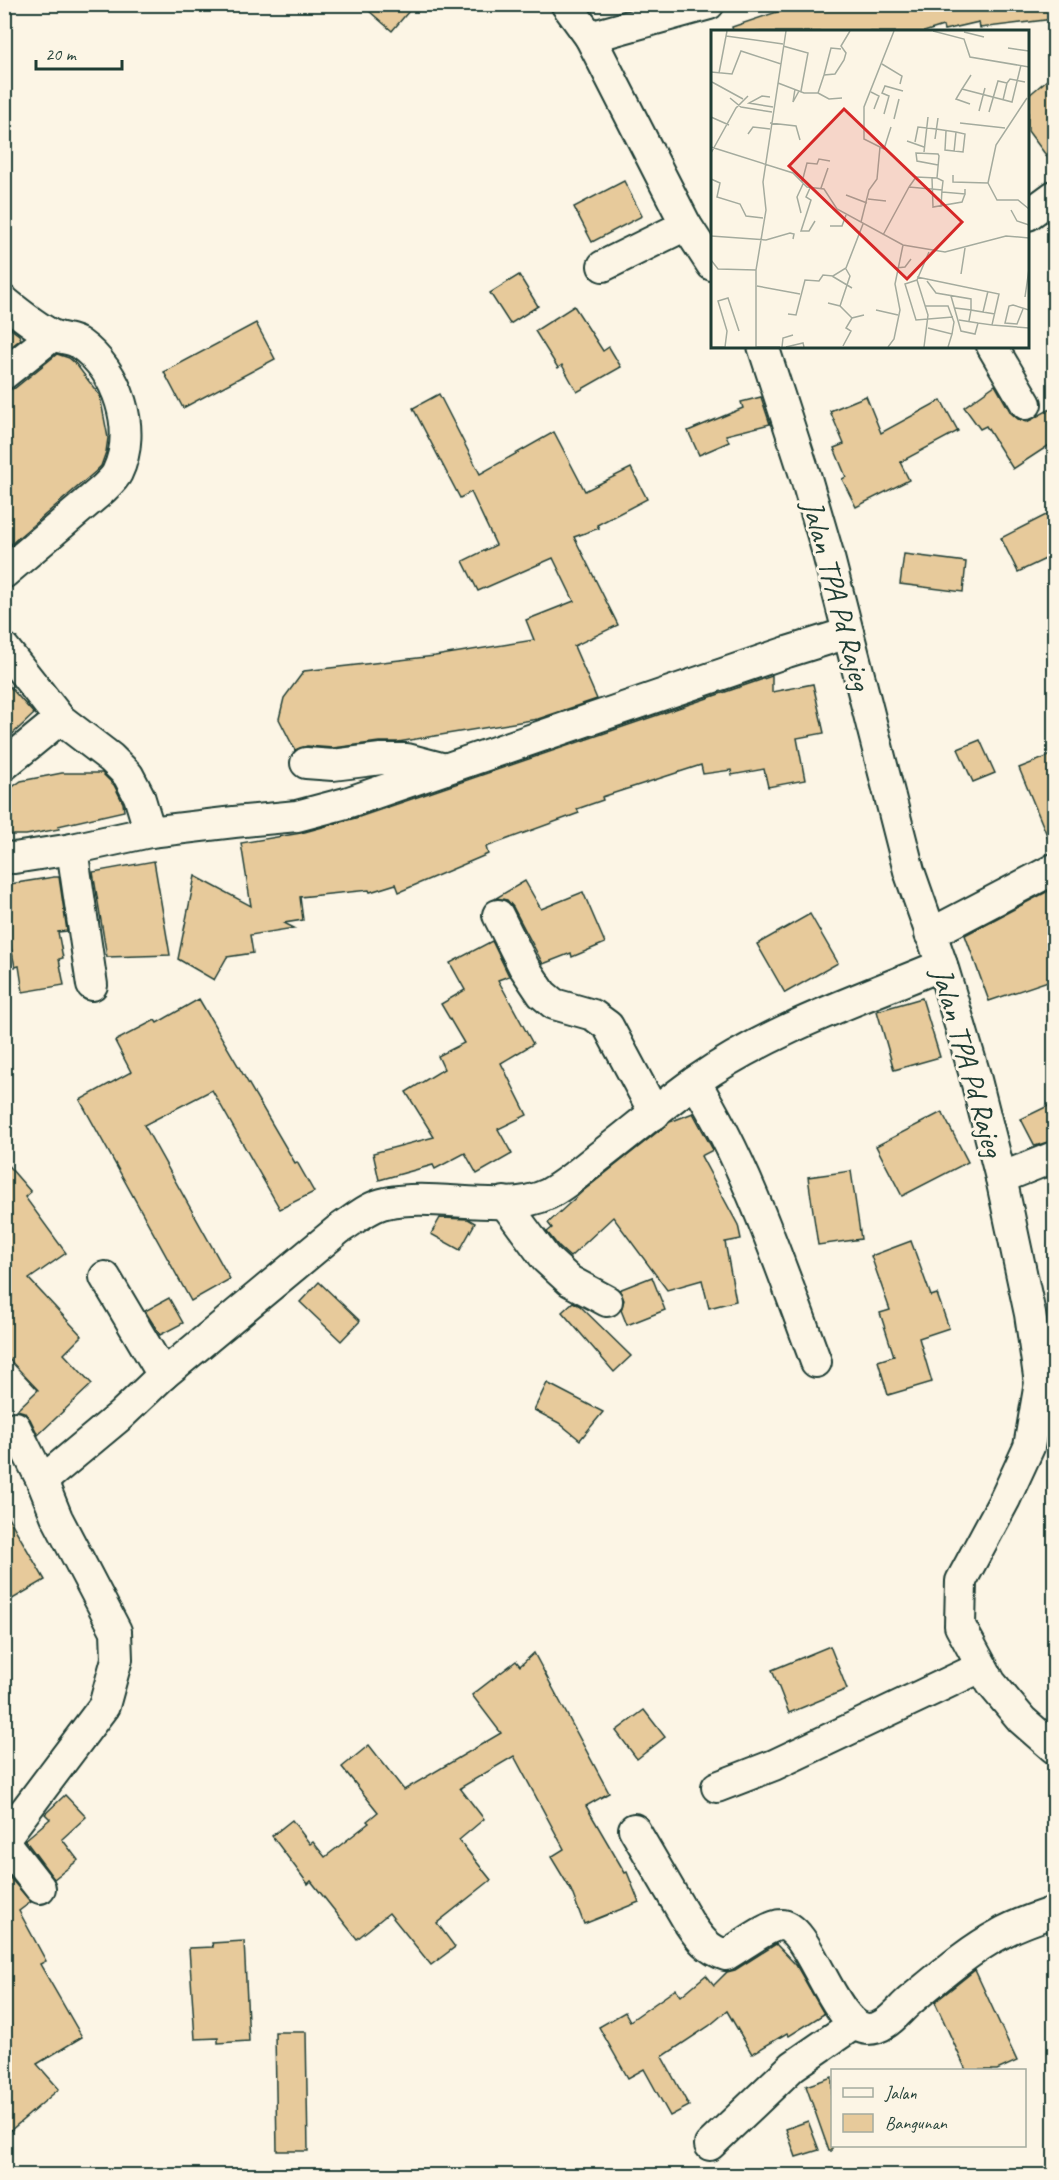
<svg xmlns="http://www.w3.org/2000/svg" width="1059" height="2180" viewBox="0 0 1059 2180" font-family="Caveat,sans-serif">
  <rect width="100%" height="100%" fill="#fcf5e5"/>
  <filter id="ink" filterUnits="userSpaceOnUse"><feTurbulence type="fractalNoise" baseFrequency=".0167" numOctaves="2"/><feDisplacementMap in="SourceGraphic" scale="12" xChannelSelector="R" yChannelSelector="G"/><feConvolveMatrix kernelMatrix="1 2 1 2 8 2 1 2 1" color-interpolation-filters="sRGB"/></filter>
  <g filter="url(#ink)">
    <g fill="#e7ca9b" stroke="#1f3d34" stroke-width="1.5">
      <polygon points="361,4 415,4 392,31"/>
      <polygon points="801,4 1052,4 1053,19 980,28 979,22 944,30 943,26 924,32 733,32 732,27"/>
      <polygon points="1054,74 1054,166 1028,131 1028,96"/>
      <polygon points="624,181 642,216 592,242 574,207"/>
      <polygon points="519,275 538,306 510,324 490,293"/>
      <polygon points="574,306 603,351 609,347 621,367 577,392 562,365 558,368 535,331"/>
      <polygon points="256,323 275,359 183,408 164,372"/>
      <polygon points="4,324 19,335 21,339 4,352"/>
      <polygon points="57,354 69,358 76,364 100,396 108,438 106,452 101,466 95,472 4,550 4,391 15,388"/>
      <polygon points="995,385 1011,413 1018,419 1027,422 1054,407 1054,442 1013,469 986,426 980,429 964,407"/>
      <polygon points="439,394 480,474 554,432 585,491 631,468 647,499 597,525 599,528 574,537 618,625 574,646 597,699 538,719 398,742 379,742 333,748 307,746 295,750 279,719 284,698 304,671 435,656 534,640 526,620 574,601 553,558 478,591 463,561 496,545 471,492 460,498 413,408"/>
      <polygon points="866,396 881,433 941,400 958,431 900,462 909,480 856,507 842,479 846,477 834,448 844,444 830,411"/>
      <polygon points="761,397 770,424 726,435 729,442 699,455 688,431 743,408 741,402"/>
      <polygon points="1054,511 1054,555 1018,572 1001,538"/>
      <polygon points="904,554 966,562 963,592 900,584"/>
      <polygon points="772,676 772,692 813,684 824,733 797,738 805,780 768,787 764,769 732,775 731,770 703,774 701,765 602,797 603,800 577,809 579,813 486,847 488,854 399,892 396,884 370,892 369,890 300,897 303,920 284,923 294,928 250,935 253,953 227,957 214,980 178,959 195,876 251,906 241,843 301,833 359,817"/>
      <polygon points="4,680 34,714 4,742"/>
      <polygon points="980,740 995,773 973,782 958,749"/>
      <polygon points="1054,754 1054,852 1019,768"/>
      <polygon points="62,773 102,773 114,785 123,803 124,811 58,826 59,829 26,835 4,835 4,793 21,781"/>
      <polygon points="154,861 170,955 107,957 93,872"/>
      <polygon points="54,877 59,877 67,931 58,932 63,958 59,959 64,985 23,992 19,966 15,967 10,942 4,943 4,885"/>
      <polygon points="525,881 541,909 583,892 605,943 572,957 571,953 543,964 513,907 507,900 496,898"/>
      <polygon points="1054,888 1054,979 989,1001 965,935"/>
      <polygon points="810,914 838,963 785,993 757,944"/>
      <polygon points="492,941 509,976 498,980 533,1044 501,1063 527,1115 498,1129 512,1154 477,1174 465,1153 435,1169 433,1165 379,1180 373,1153 434,1137 406,1092 444,1069 438,1056 464,1043 441,1004 465,990 450,963"/>
      <polygon points="922,998 940,1057 894,1070 877,1011"/>
      <polygon points="199,999 295,1163 297,1162 314,1192 280,1209 212,1090 144,1125 230,1279 191,1301 80,1100 131,1072 115,1041 155,1020 157,1023"/>
      <polygon points="1054,1103 1054,1140 1035,1146 1021,1119"/>
      <polygon points="942,1112 968,1162 902,1196 876,1146"/>
      <polygon points="693,1113 713,1150 701,1156 738,1225 741,1239 725,1242 736,1301 709,1308 702,1280 667,1290 613,1217 570,1257 559,1247 547,1232 552,1228 548,1223 583,1191 670,1122"/>
      <polygon points="4,1161 31,1192 25,1197 66,1253 29,1279 82,1336 64,1354 92,1384 38,1435 30,1419 24,1412 17,1410 38,1390 4,1354"/>
      <polygon points="851,1171 861,1239 818,1245 808,1177"/>
      <polygon points="440,1218 468,1219 475,1223 460,1250 431,1234"/>
      <polygon points="911,1241 931,1296 937,1294 949,1328 919,1338 932,1382 888,1395 878,1361 894,1356 880,1313 890,1310 871,1256"/>
      <polygon points="652,1277 665,1310 627,1325 621,1310 624,1300 619,1290"/>
      <polygon points="319,1282 360,1321 341,1341 300,1302"/>
      <polygon points="169,1298 183,1323 160,1335 145,1311"/>
      <polygon points="573,1302 580,1306 631,1356 614,1372 562,1312"/>
      <polygon points="547,1383 603,1412 580,1440 559,1423 534,1410"/>
      <polygon points="4,1510 45,1580 4,1604"/>
      <polygon points="830,1646 847,1689 789,1713 772,1670"/>
      <polygon points="534,1653 609,1793 586,1806 625,1873 627,1872 639,1902 584,1924 571,1890 551,1857 564,1849 514,1756 460,1788 484,1819 459,1840 491,1880 437,1923 455,1947 431,1965 389,1913 357,1939 311,1881 308,1884 272,1836 292,1820 310,1844 313,1842 325,1857 369,1823 367,1821 378,1812 342,1767 369,1745 404,1790 501,1733 472,1695 516,1661 520,1666"/>
      <polygon points="644,1710 665,1737 637,1759 616,1731"/>
      <polygon points="65,1795 86,1817 62,1839 78,1860 54,1879 25,1840 50,1819 45,1814"/>
      <polygon points="4,1871 31,1902 19,1911 46,1961 40,1964 82,2037 37,2064 59,2089 4,2136"/>
      <polygon points="244,1941 249,2041 218,2043 218,2038 195,2039 189,1948 213,1947 212,1943"/>
      <polygon points="776,1944 796,1965 824,2014 789,2036 787,2033 752,2054 727,2011 709,2026 662,2057 689,2106 670,2116 644,2069 628,2078 599,2027 625,2012 630,2021 676,1989 681,1996 706,1975 714,1985 727,1972 735,1970"/>
      <polygon points="975,1970 1017,2061 997,2070 966,2070 935,2002"/>
      <polygon points="275,2032 306,2032 308,2151 277,2151"/>
      <polygon points="832,2077 832,2151 829,2151 806,2086"/>
      <polygon points="808,2121 819,2150 796,2157 786,2129"/>
    </g>
    <g fill="none" stroke-linecap="round" stroke-linejoin="round">
      <g stroke="#1f3d34" stroke-width="34">
        <g id="street">
          <polyline points="566,4 590,37 686,225 712,265"/>
          <polyline points="590,37 709,4"/>
          <polyline points="1028,215 1054,196"/>
          <polyline points="603,266 686,225"/>
          <path d="M4,301C19,313 33,325 50,334C59,339 72,338 80,344C118,371 138,429 117,473C114,479 107,485 102,490L4,573"/>
          <polyline points="763,346 806,478 827,550 909,871 942,965 974,1072 1001,1178 1030,1314 1040,1383 1029,1447 1005,1499 961,1581 960,1626 991,1683 1022,1720 1054,1748"/>
          <polyline points="992,346 1026,404"/>
          <polyline points="4,374 52,336"/>
          <polyline points="4,648 60,719 111,758 128,775 139,796 150,832 234,822 297,816 346,803 787,652 848,633"/>
          <polyline points="306,763 333,765 381,759 407,759 445,769"/>
          <polyline points="4,765 60,719"/>
          <polyline points="72,849 92,985"/>
          <polyline points="4,857 14,858 72,849 150,832"/>
          <polyline points="498,915 524,967 542,994 554,1004 593,1015 608,1026 655,1114"/>
          <polyline points="930,934 1054,869"/>
          <path d="M695,1082C749,1169 780,1266 816,1362"/>
          <polyline points="1001,1178 1054,1157"/>
          <polyline points="504,1202 546,1259 570,1281 607,1301"/>
          <polyline points="105,1277 163,1375"/>
          <polyline points="4,1432 15,1427 42,1481"/>
          <polyline points="717,1787 774,1765 981,1667"/>
          <path d="M634,1829L689,1923C699,1938 708,1950 726,1955C739,1948 768,1925 781,1925C809,1924 833,2028 868,2029C887,2029 899,2009 912,1999C940,1976 968,1951 1000,1934C1017,1924 1036,1918 1054,1912"/>
          <path d="M4,1839L104,1706L117,1659L116,1631L57,1518L42,1481L120,1416L163,1375L339,1229C354,1220 369,1206 386,1203C435,1192 505,1215 548,1194C565,1185 581,1171 596,1159C629,1134 662,1105 696,1081C771,1029 858,1000 942,965"/>
          <polyline points="4,1842 40,1888"/>
          <polyline points="710,2145 793,2066 854,2024"/>
        </g>
      </g>
      <use href="#street" stroke="#fcf5e5" stroke-width="30"/>
    </g>
  </g>
  <g text-anchor="middle" stroke-width="6" stroke-linejoin="round" paint-order="stroke">
    <g font-size="30" fill="#1f3d34" stroke="#fcf5e5">
      <text transform="translate(837 595) rotate(75)" y="10">Jalan TPA Pd Rajeg</text>
      <text transform="translate(968 1062) rotate(74)" y="10">Jalan TPA Pd Rajeg</text>
    </g>
  </g>
  <g transform="translate(711 30)">
    <rect width="318" height="318" fill="#fcf5e5"/>
    <path fill="none" stroke="#a4ab9e" stroke-width="1.5" d="M222,1L253,9L259,27L318,37M253,2L273,7M15,6L72,14M72,16L97,23L90,61M297,18L318,21M171,34L191,46L189,54M0,42L21,44L30,21L70,34M8,43L16,1M113,45L120,18L130,19M260,45L251,59L301,72L310,35M1,52L32,69M67,53L93,63H107L113,45L124,44L133,30L135,23L130,16L139,1M296,53L299,49L314,52M84,59L82,72L88,61M251,59L245,69L259,74M160,62L168,66L163,79M107,63L118,69L131,68M59,67L51,66L38,73L62,77M19,68L30,77L61,82M316,68L285,115L277,153L286,170H307L318,179M268,81L274,58M278,82L287,51L296,53L292,70M173,84L178,66L171,63L174,56L192,61M0,87L18,95M183,89L188,69M59,93L85,96L89,110M249,93L294,98M37,104L42,97L59,99M224,109L227,88M196,111L213,117M204,112L207,97L225,99L245,102L254,104L252,122L234,120L235,101M0,117L82,143L96,157L113,159L126,179L192,215L234,222L295,206L318,208M169,117L173,119L180,97M213,122L217,87M243,122L245,102M0,123L25,78L37,66M242,145V152L277,153M221,148L222,177L251,172L254,164M226,148L228,126L227,124L205,123L206,131L227,135M0,149L9,153L6,167L29,174L35,186L52,188M91,152L96,133L106,134L108,129L119,131M198,157L205,147L226,148L232,151L231,160M99,158L95,167L100,170L90,201H98L104,191M110,158L117,138M231,162L254,164V159M135,165L156,173M157,169L175,171M300,180L306,191L318,195M90,183L86,167L92,154M150,192L158,160L166,149L169,117L153,109V77L183,1M119,196H131L135,185M172,205L198,157L231,160L230,177M0,206L55,210L79,203L83,204L82,209M0,230L7,239L45,240M185,238L194,237L200,229M250,244L254,218M121,246L141,258M206,247L288,264L281,295L267,293L264,304L250,301L240,266M206,250L194,254L205,290L242,287M216,251L225,263L260,269V280L284,284M46,256L89,264M314,267L318,239M117,273L129,276L141,288M129,276L139,246L135,239M214,276H237L243,292L241,304M244,278L260,280L258,291M312,279L306,294L294,293L298,276L302,275L318,280M165,280L187,285M272,282L277,261M77,284L85,285L94,250L108,251L112,245L122,246L135,238L152,194M0,290V317H14L16,301L7,271L17,268L28,301M248,290L267,293M281,295L318,298M217,298L241,304L237,317M132,316L140,301L135,298L141,288L153,285M45,317V240L55,180L52,152L75,1M45,317H69M71,317L72,308L82,305M75,317L92,313L93,317M177,317L183,309L189,280L184,254L192,215M213,317L217,285L206,250L218,222"/>
    <path fill="#d62828" fill-opacity="0.15" stroke="#d62828" stroke-width="3" d="M133,79L251,192L196,249L78,136Z"/>
    <rect width="318" height="318" fill="none" stroke="#1f3d34" stroke-width="3"/>
  </g>
  <rect width="1059" height="2180" fill="none" stroke="#fcf5e5" stroke-width="24"/>
  <rect x="12" y="12" width="1035" height="2156" fill="none" stroke="#1f3d34" stroke-width="2" filter="url(#ink)"/>
  <rect x="831" y="2069" width="195" height="78" fill="#fcf5e5" stroke="#a4ab9e" stroke-width="1.5"/>
  <rect x="843" y="2088" width="30" height="9" fill="#fcf5e5" stroke="#a4ab9e" stroke-width="1.5"/>
  <text x="885" y="2099" font-size="18" fill="#1f3d34">Jalan</text>
  <rect x="843" y="2114" width="30" height="18" fill="#e7ca9b" stroke="#a4ab9e" stroke-width="1.5"/>
  <text x="885" y="2129" font-size="18" fill="#1f3d34">Bangunan</text>
  <path d="M36 60v9h86v-9" fill="none" stroke="#1f3d34" stroke-width="3"/>
  <text x="45" y="60" font-size="18" fill="#1f3d34" stroke="#fcf5e5" stroke-width="4.5" paint-order="stroke">20 m</text>
</svg>
